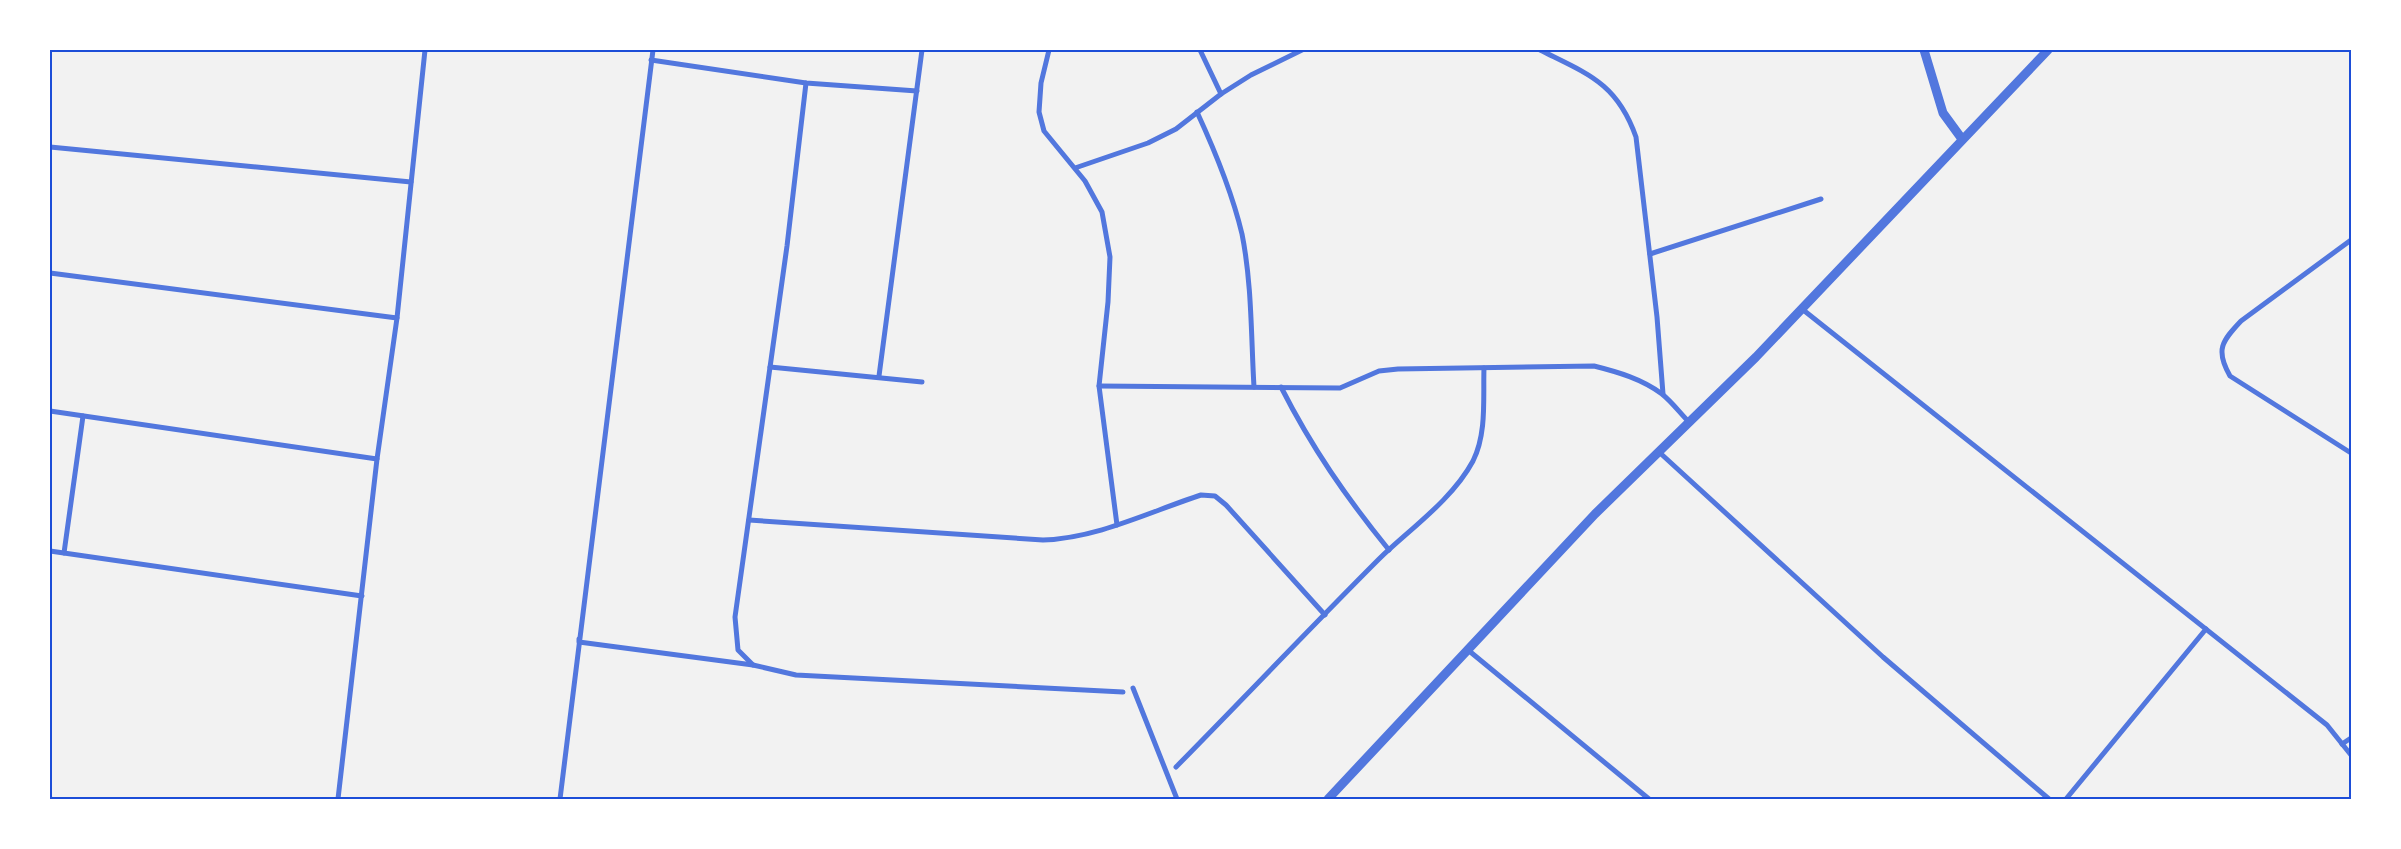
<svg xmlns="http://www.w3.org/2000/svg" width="2401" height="849" viewBox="0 0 2401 849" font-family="'Noto Serif',serif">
  <rect width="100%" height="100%" fill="#f2f2f2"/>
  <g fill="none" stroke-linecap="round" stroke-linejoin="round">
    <g stroke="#5277de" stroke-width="5">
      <polyline points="1049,50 1041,83 1039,112 1044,131 1085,181 1102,212 1110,257 1108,302 1099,386 1117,525"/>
      <polyline points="1200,50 1221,94"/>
      <path d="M1540,50C1588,74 1617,83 1636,137L1657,317L1663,394"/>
      <polyline points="651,60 806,83 917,91"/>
      <polyline points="806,83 787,246 735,617 738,650 753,665 796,675 1123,692"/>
      <path d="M1197,112C1215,151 1232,192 1242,234C1252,284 1251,337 1254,387"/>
      <polyline points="50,147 411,182"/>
      <polyline points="1075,168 1148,143 1176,129 1221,94 1251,75 1302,50"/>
      <path d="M2351,240L2241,321C2222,341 2215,350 2230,376L2351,453"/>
      <polyline points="1650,254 1821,199"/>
      <polyline points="50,273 397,318 425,50"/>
      <polyline points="1802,309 2327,725 2351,755"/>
      <polyline points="770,367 922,382"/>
      <polyline points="879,376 922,50"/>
      <path d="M1099,386L1340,388L1379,371L1398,369L1594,366C1618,372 1642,379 1662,394C1672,402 1680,413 1689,422"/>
      <path d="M1281,387C1312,448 1346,497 1389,550"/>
      <polyline points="50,411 377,459"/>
      <polyline points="1659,452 1883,657 2049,799"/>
      <path d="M749,520L1043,540C1098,538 1149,512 1201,495L1215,496L1226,505L1325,615"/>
      <polyline points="50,551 362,596"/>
      <polyline points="64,553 83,416"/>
      <polyline points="579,639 579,642 753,665"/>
      <polyline points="1468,650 1649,799"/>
      <polyline points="1133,688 1177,799"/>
      <polyline points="2342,744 2351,738"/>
      <path d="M1176,767C1244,698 1311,627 1379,559C1410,529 1452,500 1473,461C1487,433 1483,398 1484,368"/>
      <polyline points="50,799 51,799"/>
      <polyline points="338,799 377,459 397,318"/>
      <polyline points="560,799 653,50"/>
      <polyline points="2066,799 2206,629"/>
    </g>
    <g stroke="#5277de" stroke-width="9">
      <polyline points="1924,50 1943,113 1962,139"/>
      <polyline points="1328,799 1595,514 1756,357 2048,50"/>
    </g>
  </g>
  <rect width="2401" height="849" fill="none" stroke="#ffffff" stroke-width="102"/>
  <rect x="51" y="51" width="2299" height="747" fill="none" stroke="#1d4ed8" stroke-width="2"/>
</svg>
